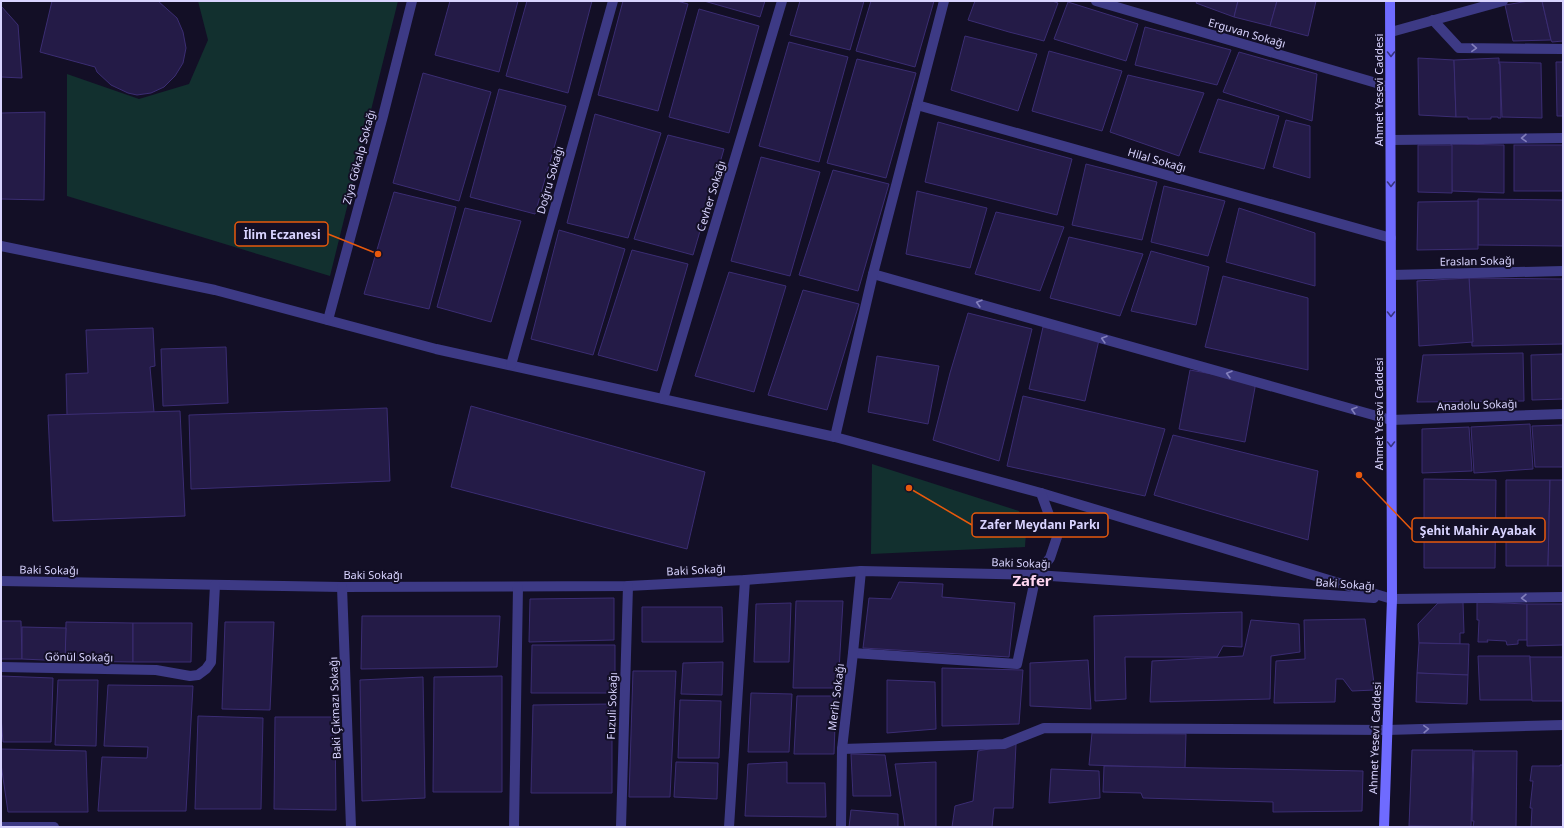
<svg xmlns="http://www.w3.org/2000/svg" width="1564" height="828" viewBox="0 0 1564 828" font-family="'Noto Sans',sans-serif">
  <rect width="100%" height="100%" fill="#130f26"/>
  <g fill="#12302f">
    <polygon points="198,1 398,1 330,276 67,196 67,74 139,99 189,84 208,40"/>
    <polygon points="872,464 1019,511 1026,532 1025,547 871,554"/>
  </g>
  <g fill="#241b47" stroke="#3b2d73">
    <polygon points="52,1 158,1 177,18 183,32 186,48 183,63 175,76 164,87 151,93 137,95 128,93 111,85 97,72 95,67 40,52"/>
    <polygon points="450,1 518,1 499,72 435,55"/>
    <polygon points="527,1 592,1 568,93 506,76"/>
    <polygon points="623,1 677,1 688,4 658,111 598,95"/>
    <polygon points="704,1 765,1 760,17"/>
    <polygon points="800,1 864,1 850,50 790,35"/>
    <polygon points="871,1 934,1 915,67 856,51"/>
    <polygon points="975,1 1052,1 1058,3 1044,41 1009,32 968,20"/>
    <polygon points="1197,1 1238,1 1234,17 1196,3"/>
    <polygon points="1238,1 1277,1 1270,26 1234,17"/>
    <polygon points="1277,1 1316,1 1308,36 1270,26"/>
    <polygon points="1529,1 1542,1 1551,40 1513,41 1505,5"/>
    <polygon points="1542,1 1563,1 1563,41 1552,42 1551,40"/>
    <polygon points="1068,2 1138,24 1126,61 1054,39"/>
    <polygon points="1,6 18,25 22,78 1,77"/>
    <polygon points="699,9 759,26 729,133 669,117"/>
    <polygon points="1145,27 1231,50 1217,85 1135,65"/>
    <polygon points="965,36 1037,54 1018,111 951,90"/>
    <polygon points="789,42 848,57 819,162 759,146"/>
    <polygon points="1049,51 1122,71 1102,131 1032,111"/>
    <polygon points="1239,52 1317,74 1312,121 1223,92"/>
    <polygon points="1418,58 1454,60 1456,117 1419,115"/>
    <polygon points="1499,58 1499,64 1500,64 1501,118 1498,118 1498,117 1491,117 1491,119 1468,119 1468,117 1456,117 1454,60"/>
    <polygon points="857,59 916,73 886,178 827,163"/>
    <polygon points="1499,62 1541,63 1542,118 1502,117 1500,64"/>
    <polygon points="1556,62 1563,62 1563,116 1557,116"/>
    <polygon points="423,73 491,92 459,201 393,183"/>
    <polygon points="1128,75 1204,93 1179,156 1110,132"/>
    <polygon points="499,89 566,106 535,214 470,197"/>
    <polygon points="1218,99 1279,116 1264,169 1199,152"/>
    <polygon points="45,112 44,200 1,199 1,113"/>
    <polygon points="595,114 661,133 628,238 567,223"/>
    <polygon points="1286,120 1310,126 1310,178 1273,167"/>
    <polygon points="938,122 1072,159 1057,215 925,182"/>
    <polygon points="668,135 724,149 693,255 634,239"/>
    <polygon points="1451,144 1504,145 1504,193 1452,191"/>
    <polygon points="1418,145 1452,145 1452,193 1418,192"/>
    <rect x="1514" y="145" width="49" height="46"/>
    <polygon points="761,157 820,172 790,276 731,261"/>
    <polygon points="1086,164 1157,182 1142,240 1072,225"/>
    <polygon points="833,170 889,184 858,291 799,275"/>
    <polygon points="1164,186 1225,201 1208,256 1151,242"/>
    <polygon points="917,191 987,208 970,268 906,254"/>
    <polygon points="394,192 456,207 429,309 364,294"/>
    <polygon points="1478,199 1563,200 1563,246 1478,245"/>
    <polygon points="1478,201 1478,249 1417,250 1418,202"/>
    <polygon points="465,208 521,221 491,322 437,307"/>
    <polygon points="1239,208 1315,233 1315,286 1226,262"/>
    <polygon points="996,212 1064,227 1040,291 975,274"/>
    <polygon points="559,230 625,249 593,355 531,339"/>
    <polygon points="1069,237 1143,254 1120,316 1050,298"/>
    <polygon points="632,250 688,264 657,371 598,355"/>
    <polygon points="1151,251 1209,267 1196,325 1131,311"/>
    <polygon points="729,272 786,286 754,392 695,376"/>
    <polygon points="1223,276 1308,298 1308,370 1205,347"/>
    <polygon points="1469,278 1563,279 1563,344 1472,346"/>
    <polygon points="1469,278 1473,342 1419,346 1417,281"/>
    <polygon points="803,290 859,304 827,410 768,395"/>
    <polygon points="968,313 1032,329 999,461 933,440 950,373"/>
    <polygon points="1043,327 1099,340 1085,401 1029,389"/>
    <polygon points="153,328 155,366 150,367 154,412 67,415 66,374 88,373 86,330"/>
    <polygon points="226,347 228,403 163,406 161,349"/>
    <polygon points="1523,353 1524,401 1417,402 1423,355"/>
    <polygon points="1563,354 1563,399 1532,400 1531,355"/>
    <polygon points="877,356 939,366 928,424 868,412"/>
    <polygon points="1190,370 1256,382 1245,442 1179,429"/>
    <polygon points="1023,396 1165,429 1145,496 1007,466"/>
    <polygon points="471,406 705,472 687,549 451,487"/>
    <polygon points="387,408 390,481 191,489 189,415"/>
    <polygon points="180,411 185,516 53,521 48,415"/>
    <polygon points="1530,424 1533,469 1474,473 1471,427"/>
    <polygon points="1563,425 1563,467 1535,467 1532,426"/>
    <polygon points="1469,427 1472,471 1422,473 1422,429"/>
    <polygon points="1173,435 1318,471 1308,540 1154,495"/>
    <polygon points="1424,479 1496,480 1495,568 1424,568"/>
    <polygon points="1506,480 1550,480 1548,566 1506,566"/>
    <polygon points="1550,480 1563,480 1563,566 1548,566"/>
    <polygon points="899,582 943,584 942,597 1015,603 1009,657 863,648 869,598 891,599"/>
    <polygon points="614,598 614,640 529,642 530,599"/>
    <polygon points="796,601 843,601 838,688 793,688"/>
    <polygon points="1463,602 1464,633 1460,633 1460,644 1419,643 1418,624 1438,603"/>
    <polygon points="1477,602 1527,604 1527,640 1518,640 1518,644 1507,645 1506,641 1487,640 1488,642 1478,642 1479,620 1477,620"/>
    <polygon points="791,603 789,662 754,662 756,604"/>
    <polygon points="1527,604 1563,604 1563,645 1527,646"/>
    <polygon points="642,607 722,607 723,642 642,642"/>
    <polygon points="1242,612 1242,647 1223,646 1217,657 1125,657 1126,699 1095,701 1094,616"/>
    <polygon points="362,616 500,616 497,667 361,669"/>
    <polygon points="1365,619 1375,690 1352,691 1343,679 1336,679 1335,702 1274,703 1276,661 1305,659 1304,620"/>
    <polygon points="1251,620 1299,624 1300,652 1271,656 1270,699 1150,702 1152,661 1243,656"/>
    <polygon points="1,621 21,621 22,659 1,659"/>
    <polygon points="66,622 133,623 133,662 65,661"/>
    <polygon points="225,622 274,622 270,710 222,709"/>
    <polygon points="133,623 192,623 191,662 133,662"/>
    <polygon points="22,627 66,628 65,661 22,659"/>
    <polygon points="1419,643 1469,644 1468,675 1417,673"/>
    <polygon points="532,645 615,645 615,693 531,693"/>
    <polygon points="1478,656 1530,656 1532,700 1480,700"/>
    <polygon points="1530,657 1563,657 1563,701 1532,701"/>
    <polygon points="1088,660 1091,709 1030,706 1030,663"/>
    <polygon points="723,662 722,695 681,694 683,663"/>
    <polygon points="942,668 1023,670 1019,724 942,726"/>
    <polygon points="633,671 676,671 670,797 629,797"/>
    <polygon points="1417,673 1468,675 1467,704 1416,702"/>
    <polygon points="1,676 53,678 51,742 3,742 1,716"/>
    <polygon points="502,676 502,792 433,792 434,677"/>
    <polygon points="423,677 425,798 362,801 360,680"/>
    <polygon points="58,680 98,680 96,746 55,745"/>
    <polygon points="887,680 935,682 936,729 887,733"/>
    <polygon points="108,685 193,686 186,811 98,811 102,757 147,758 148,747 104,746"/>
    <polygon points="751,693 792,694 789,752 748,752"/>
    <polygon points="797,696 836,696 834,754 794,754"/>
    <polygon points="680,700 721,701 719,758 678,758"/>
    <polygon points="612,704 612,793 531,793 533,705"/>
    <polygon points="198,716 263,718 261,809 195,809"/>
    <polygon points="275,717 335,717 336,810 274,809"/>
    <polygon points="1092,733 1186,734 1185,768 1089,765"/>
    <polygon points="1016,744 1013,808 994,808 992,827 952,827 955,806 973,801 978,751"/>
    <polygon points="1,749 86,751 88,812 8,812 1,764"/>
    <polygon points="1412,750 1473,750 1471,827 1409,826"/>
    <polygon points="1474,751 1517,751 1516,827 1473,827 1474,821 1472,821"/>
    <polygon points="851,754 885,755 891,796 853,796"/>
    <polygon points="676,762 718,763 717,799 674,797"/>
    <polygon points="787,762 787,783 825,783 826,817 745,816 748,764"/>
    <polygon points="936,762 936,827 905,827 895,764"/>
    <polygon points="1560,765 1563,765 1563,827 1531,827 1532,808 1530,808 1533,781 1530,781 1532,766 1560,766"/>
    <polygon points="1104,766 1363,771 1362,811 1273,812 1273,802 1143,798 1141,793 1103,792"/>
    <polygon points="1051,769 1099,771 1100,798 1049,803"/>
    <polygon points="851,810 898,814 898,827 849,827"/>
  </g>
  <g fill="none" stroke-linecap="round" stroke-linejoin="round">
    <g stroke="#3d3a85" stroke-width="10">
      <polyline points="1096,1 1390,87"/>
      <polyline points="1433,20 1459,48 1563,49"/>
      <polyline points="1391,32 1503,1"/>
      <polyline points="917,105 1391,238"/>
      <polyline points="1391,140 1563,138"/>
      <polyline points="1,246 215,290 436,349 835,437 1041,493 1392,599 1563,597"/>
      <polyline points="873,274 1391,420 1563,414"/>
      <polyline points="1391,275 1563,271"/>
      <polyline points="328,320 383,116 412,1"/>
      <polyline points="511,365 613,1"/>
      <polyline points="663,399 782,1"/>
      <polyline points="835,437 873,274 944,1"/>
      <polyline points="1,581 342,587 628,586 745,580 861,571 1036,575 1374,598"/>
      <polyline points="342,587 351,827"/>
      <polyline points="853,653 1017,664 1036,575 1050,558 1057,537 1041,493"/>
      <polyline points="1,667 156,670 190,676 198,675 206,669 211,662 215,585"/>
      <polyline points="842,749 1004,744 1044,728 1387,730 1563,725"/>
      <polyline points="1,827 54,827"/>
      <polyline points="514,827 518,587"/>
      <polyline points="621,827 628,586"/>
      <polyline points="729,827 745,580"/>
      <polyline points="841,827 842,749 853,653 861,571"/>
    </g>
    <polyline stroke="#6f6bff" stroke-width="10" points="1384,827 1392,599 1390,1"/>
  </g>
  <defs><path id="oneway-chevron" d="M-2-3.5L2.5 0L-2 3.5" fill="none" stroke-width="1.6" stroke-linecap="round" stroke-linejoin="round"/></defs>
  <g stroke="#837fbc">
    <use href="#oneway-chevron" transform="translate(1474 48) rotate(2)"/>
    <use href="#oneway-chevron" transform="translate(1524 138) rotate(179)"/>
    <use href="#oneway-chevron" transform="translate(979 303) rotate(-164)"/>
    <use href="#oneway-chevron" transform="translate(1104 339) rotate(-164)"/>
    <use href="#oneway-chevron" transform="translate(1229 374) rotate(-164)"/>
    <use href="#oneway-chevron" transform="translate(1354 410) rotate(-164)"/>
    <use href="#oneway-chevron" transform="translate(1524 598) rotate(179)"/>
    <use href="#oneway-chevron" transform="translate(1426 729) rotate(-2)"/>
  </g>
  <g stroke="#38347d">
    <use href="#oneway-chevron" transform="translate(1391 54) rotate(90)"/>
    <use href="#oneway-chevron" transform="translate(1391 184) rotate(90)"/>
    <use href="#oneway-chevron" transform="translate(1391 314) rotate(90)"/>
    <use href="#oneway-chevron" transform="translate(1391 444) rotate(90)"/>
  </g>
  <g text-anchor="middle" stroke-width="4" stroke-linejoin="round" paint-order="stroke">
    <g font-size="11" fill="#d9d4ff" stroke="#130f26">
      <text transform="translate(1247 33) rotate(16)" y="4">Erguvan Sokağı</text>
      <text transform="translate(1379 90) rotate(-90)" y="4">Ahmet Yesevi Caddesi</text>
      <text transform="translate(359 157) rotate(-75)" y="4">Ziya Gökalp Sokağı</text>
      <text transform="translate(1157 160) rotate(16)" y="4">Hilal Sokağı</text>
      <text transform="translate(550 180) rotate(-74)" y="4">Doğru Sokağı</text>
      <text transform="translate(711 196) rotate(-73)" y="4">Cevher Sokağı</text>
      <text transform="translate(1477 261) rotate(-1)" y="4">Eraslan Sokağı</text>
      <text transform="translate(1477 405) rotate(-2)" y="4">Anadolu Sokağı</text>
      <text transform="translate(1379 414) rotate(-90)" y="4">Ahmet Yesevi Caddesi</text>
      <text transform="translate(1021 563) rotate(2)" y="4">Baki Sokağı</text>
      <text transform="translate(49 570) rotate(1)" y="4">Baki Sokağı</text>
      <text transform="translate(696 570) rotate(-3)" y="4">Baki Sokağı</text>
      <text x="373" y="579">Baki Sokağı</text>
      <text transform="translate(1345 584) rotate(4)" y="4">Baki Sokağı</text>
      <text transform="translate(79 657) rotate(1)" y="4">Gönül Sokağı</text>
      <text transform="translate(836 697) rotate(-83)" y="4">Merih Sokağı</text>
      <text transform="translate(612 706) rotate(-88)" y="4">Fuzuli Sokağı</text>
      <text transform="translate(335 708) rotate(-92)" y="4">Baki Çıkmazı Sokağı</text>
      <text transform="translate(1375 738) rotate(-88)" y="4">Ahmet Yesevi Caddesi</text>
    </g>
    <g font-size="15" font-weight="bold" fill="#ffd6f0" stroke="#130f26">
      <text x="1032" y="586">Zafer</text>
    </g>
  </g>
  <path fill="none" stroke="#e8590c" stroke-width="1.5" d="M378 254L328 234M909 488L972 525M1359 475L1412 530"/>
  <g fill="#e8590c" stroke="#130f26" stroke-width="1.5">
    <circle cx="378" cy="254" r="4"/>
    <circle cx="909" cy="488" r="4"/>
    <circle cx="1359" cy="475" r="4"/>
  </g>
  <g fill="#130f26" stroke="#e8590c" stroke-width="1.5">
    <rect x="235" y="222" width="93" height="24" rx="4"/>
    <rect x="972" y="513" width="136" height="24" rx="4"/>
    <rect x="1412" y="518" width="133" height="24" rx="4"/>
  </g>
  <g font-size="12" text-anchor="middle" font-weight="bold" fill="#d9d4ff">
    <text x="282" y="239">İlim Eczanesi</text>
    <text x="1040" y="529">Zafer Meydanı Parkı</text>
    <text x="1478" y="535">Şehit Mahir Ayabak</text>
  </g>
  <rect width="1564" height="828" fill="none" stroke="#d9d4ff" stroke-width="4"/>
</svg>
